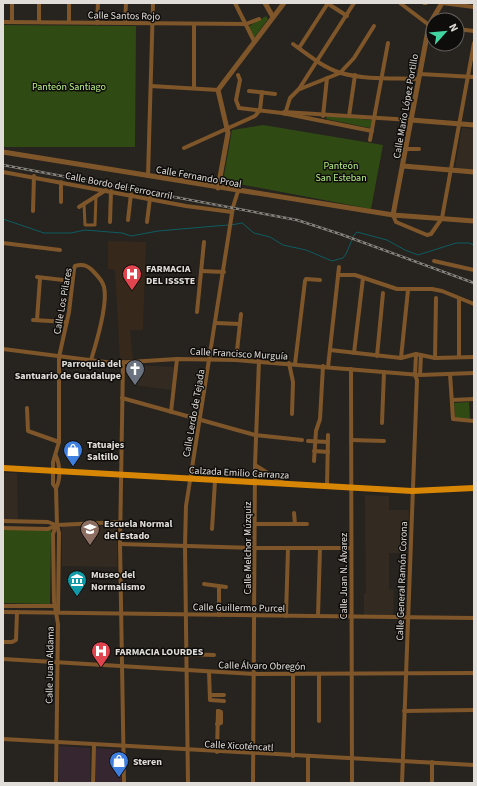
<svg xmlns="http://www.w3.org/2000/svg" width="477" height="786" viewBox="0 0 477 786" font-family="'Source Sans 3',sans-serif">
  <rect width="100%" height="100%" fill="#27231e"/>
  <g fill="#362630">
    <polygon points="59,746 90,748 90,783 59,783"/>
    <polygon points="95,748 121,750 121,783 95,783"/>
  </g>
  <g fill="#332b21">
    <polygon points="462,128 474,129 474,170 455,169"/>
    <polygon points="134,365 174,367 172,390 134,385"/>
    <polygon points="3,473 17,473 18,519 3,519"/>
    <polygon points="365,495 389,496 389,510 409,510 407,553 389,553 389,589 394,590 393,615 364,615 364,593 366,593"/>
    <polygon points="62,526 117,526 117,567 62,566"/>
  </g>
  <polygon fill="#36291b" points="108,241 146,242 143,330 130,330 133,359 120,360 115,270 108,269"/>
  <g fill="#304a14">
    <polygon points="266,16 268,19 254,38 248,27"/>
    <polygon points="3,25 136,26 135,147 3,147"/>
    <polygon points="327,116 372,120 370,128 326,119"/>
    <polygon points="263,125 383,145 371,209 223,181 232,130"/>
    <polygon points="469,402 470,419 455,420 454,403"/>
    <polygon points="3,529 51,529 50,604 3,603"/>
  </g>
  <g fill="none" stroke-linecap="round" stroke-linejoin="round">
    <g stroke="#0d5d63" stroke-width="1">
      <polyline points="3,219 44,233 71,233 85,230 122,233 131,236 158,231 228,225"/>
      <polyline points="231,225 242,223 254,233 270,237 283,245 306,250 332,261 343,258 346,254 354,235 357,232 387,240 405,250 418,255 456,243 469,243 474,245"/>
    </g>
    <polyline stroke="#7e562a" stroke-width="3" points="84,203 85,225 95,225 96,196"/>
    <g stroke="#7e562a" stroke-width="4">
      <polyline points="12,3 12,22"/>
      <polyline points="235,3 254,41"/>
      <polyline points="327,3 347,16"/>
      <polyline points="400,3 429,25 433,26"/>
      <polyline points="424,3 426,3"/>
      <polyline points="442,3 474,7"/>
      <polyline points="3,22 246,24 259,19"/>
      <polyline points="39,22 39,3"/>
      <polyline points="69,22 69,3"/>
      <polyline points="97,23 98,3"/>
      <polyline points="125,23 126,3"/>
      <polyline points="457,29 474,31"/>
      <path d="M293,44C308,55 324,68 341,73C366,80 394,78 419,79"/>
      <polyline points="299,48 328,3"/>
      <polyline points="420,74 474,77"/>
      <polyline points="238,75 240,80 236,100 239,108 282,113 372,131"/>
      <polyline points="151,86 218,90"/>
      <polyline points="194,88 194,24"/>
      <polyline points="300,89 340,73 354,58 374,26"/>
      <polyline points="249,91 275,94"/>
      <polyline points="284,112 411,120"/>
      <polyline points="285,114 290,98 299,89 354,3"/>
      <polyline points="323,116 327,78"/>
      <polyline points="349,116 355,75"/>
      <polyline points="370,140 388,43"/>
      <polyline points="184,148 255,116 260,110 262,92"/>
      <polyline points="407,149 419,149"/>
      <polyline points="3,172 186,206 232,212"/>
      <polyline points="148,176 153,3"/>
      <polyline points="61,202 61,182"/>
      <polyline points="79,207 106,190"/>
      <polyline points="33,211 34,176"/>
      <polyline points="393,215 396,222 427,235 431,234 442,218 474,43"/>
      <polyline points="128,220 131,194"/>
      <polyline points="110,222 111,191"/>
      <polyline points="147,222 150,198"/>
      <polyline points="3,243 60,250"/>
      <polyline points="434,261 474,270"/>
      <polyline points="201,271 224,272"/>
      <polyline points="338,275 355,275 397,289 432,289 442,291 474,304"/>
      <polyline points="37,277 72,281"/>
      <polyline points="197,312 204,242"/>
      <polyline points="33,320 67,322"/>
      <polyline points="37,320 40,278"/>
      <polyline points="216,323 240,324"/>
      <polyline points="3,349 113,363 177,359 236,360 420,375 474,373"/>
      <polyline points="330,350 401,358 416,354 435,358 474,357"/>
      <polyline points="354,353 363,278"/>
      <polyline points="377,356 383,293"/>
      <polyline points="459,357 459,299"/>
      <polyline points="401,358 408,290"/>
      <polyline points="435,358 436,298"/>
      <polyline points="236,360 241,314"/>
      <polyline points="123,362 120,544 124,783"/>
      <polyline points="289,363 293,382 292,414"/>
      <polyline points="295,364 305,281 306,279 320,280"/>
      <polyline points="328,367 339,267"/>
      <polyline points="351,369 352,783"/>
      <polyline points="450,374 453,419 474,421"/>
      <polyline points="420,375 421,355"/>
      <polyline points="122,398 255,435 302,440"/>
      <polyline points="452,400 474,399"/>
      <polyline points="27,408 28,431 59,442"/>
      <polyline points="171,412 177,359"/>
      <polyline points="382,423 384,372"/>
      <polyline points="351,440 384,441"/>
      <polyline points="308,441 328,442"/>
      <polyline points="314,451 328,452"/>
      <polyline points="314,461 316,431 320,419 323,366"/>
      <polyline points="255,465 285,484"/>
      <polyline points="327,487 328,435"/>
      <path d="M56,488C61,479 60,465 56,456"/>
      <polyline points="294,513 295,524"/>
      <polyline points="3,521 48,522 56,525"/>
      <polyline points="255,524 307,524"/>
      <polyline points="3,528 48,529 57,525 120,522"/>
      <polyline points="212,529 215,481"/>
      <polyline points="120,544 255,548 351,548"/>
      <polyline points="204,584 226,587"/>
      <polyline points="3,606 56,606"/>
      <path d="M58,611L59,533L57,525L56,488L53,484V462L59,442V357L69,312L74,269L75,266C81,264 87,265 92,270C96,274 103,281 104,287C108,304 96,344 91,360"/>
      <polyline points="3,612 474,618"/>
      <polyline points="219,615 219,586"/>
      <polyline points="286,616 288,548"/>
      <polyline points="318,616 320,548"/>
      <polyline points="3,642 12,642 16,640 17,612"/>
      <polyline points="186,654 214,655"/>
      <polyline points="3,659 254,674 474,673"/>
      <polyline points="209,672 210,700 224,701"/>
      <polyline points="293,675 293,756"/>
      <polyline points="210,695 224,695"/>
      <polyline points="404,711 474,710"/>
      <polyline points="319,721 319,675"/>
      <polyline points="217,724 221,723 221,712 218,711"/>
      <polyline points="3,739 474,765"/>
      <polyline points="217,752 218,711"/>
      <polyline points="56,783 58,624 54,601 53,534 56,525"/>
      <polyline points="93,783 94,745"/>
      <polyline points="188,783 185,546 186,506 233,207 238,191"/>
      <polyline points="253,783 255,465 259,360"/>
      <polyline points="308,783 308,756"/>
      <polyline points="402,783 417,380 415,375 416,354"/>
      <polyline points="432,783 432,762"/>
    </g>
    <g stroke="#7e562a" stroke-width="5">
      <polyline points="265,3 273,17"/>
      <polyline points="411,120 474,125"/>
      <polyline points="3,152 393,215 474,221"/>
      <polyline points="403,166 474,172"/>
      <polyline points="218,188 228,133 218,90 284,3"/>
      <polyline points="393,215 429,25 442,3"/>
    </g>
    <polyline stroke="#d88605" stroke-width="6" points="3,468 412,491 474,488"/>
    <g stroke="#86837e" stroke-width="2.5">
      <polyline id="rail" points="3,165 297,220 340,234 474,283"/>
    </g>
    <use href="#rail" stroke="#0f0d0b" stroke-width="1" stroke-dasharray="3" stroke-linecap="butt"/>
  </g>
  <defs>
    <g id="hospital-pin" transform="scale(1)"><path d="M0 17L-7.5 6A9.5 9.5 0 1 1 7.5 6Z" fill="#e0444e" stroke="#0f0d0b"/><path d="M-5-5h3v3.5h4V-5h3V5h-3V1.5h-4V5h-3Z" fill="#fff"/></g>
    <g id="church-pin" transform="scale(1)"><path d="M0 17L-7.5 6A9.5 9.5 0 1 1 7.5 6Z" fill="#6b7280" stroke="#0f0d0b"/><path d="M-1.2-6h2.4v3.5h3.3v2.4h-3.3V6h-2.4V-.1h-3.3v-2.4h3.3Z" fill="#fff"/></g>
    <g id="shop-pin" transform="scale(1)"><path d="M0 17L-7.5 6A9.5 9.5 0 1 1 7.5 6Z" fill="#3f7fe0" stroke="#0f0d0b"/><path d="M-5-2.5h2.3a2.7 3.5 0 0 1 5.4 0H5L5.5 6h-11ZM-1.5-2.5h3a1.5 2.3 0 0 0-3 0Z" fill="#fff"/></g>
    <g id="university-pin" transform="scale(1)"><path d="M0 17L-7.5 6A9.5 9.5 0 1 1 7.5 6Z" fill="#8d6e63" stroke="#0f0d0b"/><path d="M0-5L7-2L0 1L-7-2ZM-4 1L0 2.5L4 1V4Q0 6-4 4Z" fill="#fff"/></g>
    <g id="museum-pin" transform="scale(1)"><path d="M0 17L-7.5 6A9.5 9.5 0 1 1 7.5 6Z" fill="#0f9aa8" stroke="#0f0d0b"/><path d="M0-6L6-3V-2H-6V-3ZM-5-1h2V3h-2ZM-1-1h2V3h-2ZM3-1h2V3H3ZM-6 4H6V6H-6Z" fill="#fff"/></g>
  </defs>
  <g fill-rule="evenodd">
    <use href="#hospital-pin" x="132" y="274"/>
    <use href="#church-pin" x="135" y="369"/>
    <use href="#shop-pin" x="73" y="450"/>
    <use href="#university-pin" x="90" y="529"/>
    <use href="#museum-pin" x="77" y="580"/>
    <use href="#hospital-pin" x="101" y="651"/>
    <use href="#shop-pin" x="119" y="761"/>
  </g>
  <g text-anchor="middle" stroke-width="3" stroke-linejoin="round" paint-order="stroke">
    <g font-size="10" fill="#e0ddd9" stroke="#0f0d0b">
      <text transform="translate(124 15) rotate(1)" y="4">Calle Santos Rojo</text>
      <text transform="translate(405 106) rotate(-80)" y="4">Calle Mario López Portillo</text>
      <text transform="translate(199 176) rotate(10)" y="4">Calle Fernando Proal</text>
      <text transform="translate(119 185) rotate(11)" y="4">Calle Bordo del Ferrocarril</text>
      <text transform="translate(62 301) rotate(-80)" y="4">Calle Los Pilares</text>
      <text transform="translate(239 353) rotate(3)" y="4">Calle Francisco Murguía</text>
      <text transform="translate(193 413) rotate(-80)" y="4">Calle Lerdo de Tejada</text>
      <text transform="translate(239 472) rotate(3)" y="4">Calzada Emilio Carranza</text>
      <text transform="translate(247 548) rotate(-90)" y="4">Calle Melchor Múzquiz</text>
      <text transform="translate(343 576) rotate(-90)" y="4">Calle Juan N. Álvarez</text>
      <text transform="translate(401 581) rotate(-88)" y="4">Calle General Ramón Corona</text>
      <text transform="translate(239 607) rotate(1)" y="4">Calle Guillermo Purcel</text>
      <text transform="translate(49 665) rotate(-89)" y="4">Calle Juan Aldama</text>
      <text transform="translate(262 665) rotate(1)" y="4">Calle Álvaro Obregón</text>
      <text transform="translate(239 745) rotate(3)" y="4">Calle Xicoténcatl</text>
    </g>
    <g font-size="10" fill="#b9f085" stroke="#0f0d0b">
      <text x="69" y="90">Panteón Santiago</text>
      <text x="341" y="169">Panteón<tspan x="341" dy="12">San Esteban</tspan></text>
    </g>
    <g font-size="10" font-weight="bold" fill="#e0ddd9" stroke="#0f0d0b" text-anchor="start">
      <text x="146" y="272">FARMACIA<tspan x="146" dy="12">DEL ISSSTE</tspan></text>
      <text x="121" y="367" text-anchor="end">Parroquia del<tspan x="121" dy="12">Santuario de Guadalupe</tspan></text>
      <text x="87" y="448">Tatuajes<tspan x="87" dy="12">Saltillo</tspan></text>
      <text x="104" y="527">Escuela Normal<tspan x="104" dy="12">del Estado</tspan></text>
      <text x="91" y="578">Museo del<tspan x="91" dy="12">Normalismo</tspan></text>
      <text x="115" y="655">FARMACIA LOURDES</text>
      <text x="133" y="765">Steren</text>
    </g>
  </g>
  <rect width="477" height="786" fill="none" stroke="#e0ddd9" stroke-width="8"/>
  <g transform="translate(445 32) rotate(63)"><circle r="19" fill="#0f0d0b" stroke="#63605d"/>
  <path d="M0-3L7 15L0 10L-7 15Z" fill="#42d4a0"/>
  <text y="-6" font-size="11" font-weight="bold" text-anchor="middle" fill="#e0ddd9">N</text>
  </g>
</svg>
